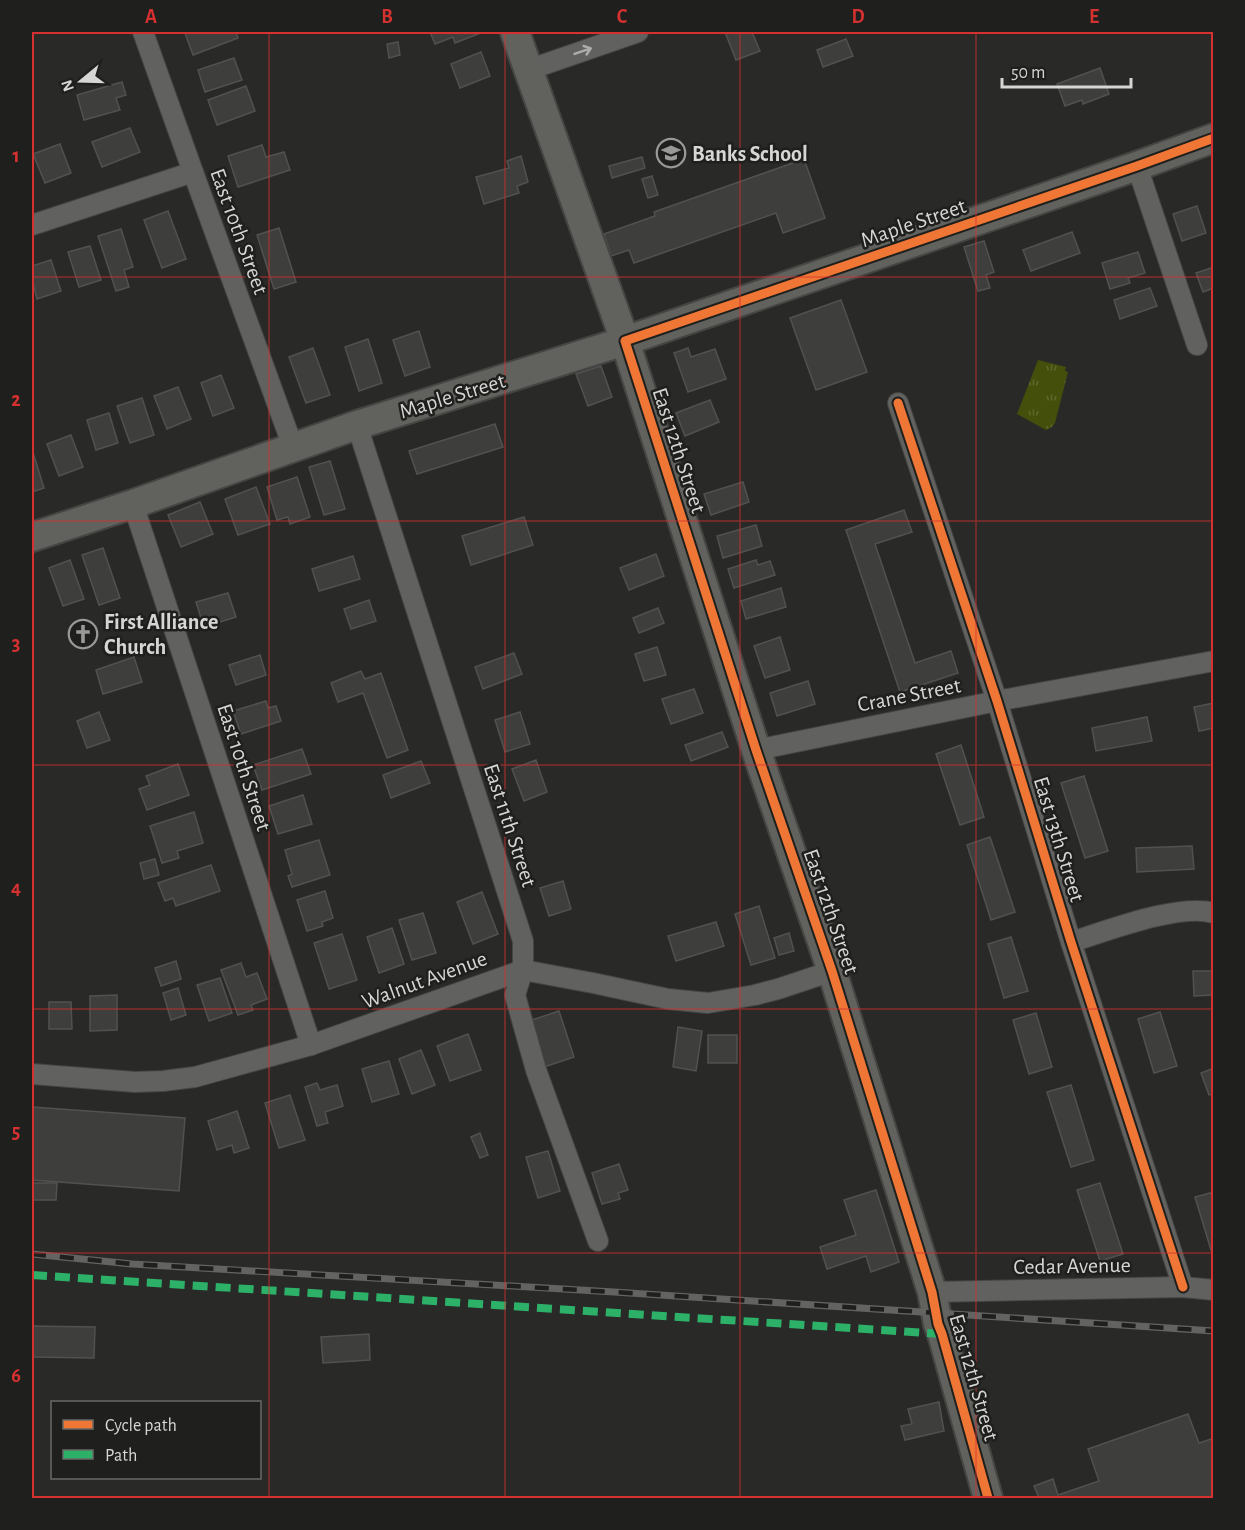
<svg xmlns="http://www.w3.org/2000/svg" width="1245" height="1530" viewBox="0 0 1245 1530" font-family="'Alegreya Sans',sans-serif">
  <defs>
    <pattern id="grass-tufts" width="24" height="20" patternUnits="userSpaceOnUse" patternTransform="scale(1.5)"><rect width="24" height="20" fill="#434f0a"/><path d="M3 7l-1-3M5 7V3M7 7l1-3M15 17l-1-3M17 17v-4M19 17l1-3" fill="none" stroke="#5d682d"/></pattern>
  </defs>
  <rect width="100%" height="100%" fill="#292928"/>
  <polygon fill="url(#grass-tufts)" points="1038,360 1066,367 1065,371 1068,372 1055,423 1052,427 1046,430 1017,414"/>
  <g fill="#3e3e3d" stroke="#515250" stroke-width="1.5">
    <polygon points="189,32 236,32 238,38 193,55 185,33"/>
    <polygon points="430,32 483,32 455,43 453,37 435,44"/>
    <polygon points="725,32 752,32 760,51 736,60"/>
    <polygon points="846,39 853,56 823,67 817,50"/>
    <polygon points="398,42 400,55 389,58 387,44"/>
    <polygon points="481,52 490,76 460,88 451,64"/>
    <polygon points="234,58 242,80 205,92 198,70"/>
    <polygon points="1100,68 1109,94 1083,104 1082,100 1065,106 1057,84"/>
    <polygon points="122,82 126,95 116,98 120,110 84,120 77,95"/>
    <polygon points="246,86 255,111 217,125 208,100"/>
    <polygon points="130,128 140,152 102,167 92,142"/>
    <polygon points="60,144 71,173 45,183 33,154"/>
    <polygon points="262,145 266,157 284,152 290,170 238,187 228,156"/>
    <polygon points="521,156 528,182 517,186 519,193 484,204 476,177 509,168 507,161"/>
    <polygon points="642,157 645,168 612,178 609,166"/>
    <polygon points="804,159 825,218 783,233 776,213 634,263 629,250 611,256 604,234 655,216 654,212"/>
    <polygon points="652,176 658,195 648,198 642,179"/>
    <polygon points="1197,206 1206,233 1182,241 1173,214"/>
    <polygon points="168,211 186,259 162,268 144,220"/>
    <polygon points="279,228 296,282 274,289 257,235"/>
    <polygon points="121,229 133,267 124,270 129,287 116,291 98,236"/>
    <polygon points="1072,232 1080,253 1031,271 1023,250"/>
    <polygon points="984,241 994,272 986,275 990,288 978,291 964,247"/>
    <polygon points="90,246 101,280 79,287 68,252"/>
    <polygon points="1138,252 1145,273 1128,278 1130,283 1110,289 1102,263"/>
    <polygon points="51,260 61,291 37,299 32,279 32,266"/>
    <polygon points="1214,267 1214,288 1203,292 1196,273"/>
    <polygon points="1150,288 1157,306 1120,319 1114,300"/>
    <polygon points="841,300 867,372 816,390 790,318"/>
    <polygon points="419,331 430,367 405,376 393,340"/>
    <polygon points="368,339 382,383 359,391 345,347"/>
    <polygon points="313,348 330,395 306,403 289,357"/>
    <polygon points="688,348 691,357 715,349 726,379 688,392 674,353"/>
    <polygon points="601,366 612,397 588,406 576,374"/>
    <polygon points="221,375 234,408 213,416 201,383"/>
    <polygon points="178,387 191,419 167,429 154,396"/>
    <polygon points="142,398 154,435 130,443 117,406"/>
    <polygon points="710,400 719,422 685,436 676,413"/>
    <polygon points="109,413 118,443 96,450 87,420"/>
    <polygon points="495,424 503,447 417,474 409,451"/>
    <polygon points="71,435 83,467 59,476 47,444"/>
    <polygon points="32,449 44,488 32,492"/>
    <polygon points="330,461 345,509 324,515 309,467"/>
    <polygon points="297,477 310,517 290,524 288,517 277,520 267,487"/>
    <polygon points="743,482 749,502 711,515 704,494"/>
    <polygon points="256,487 270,524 238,535 225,499"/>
    <polygon points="200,502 213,534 181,547 168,515"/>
    <polygon points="904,510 912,532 875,544 915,663 951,651 958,673 900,692 846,530"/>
    <polygon points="524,517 533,545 471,565 462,536"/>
    <polygon points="756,525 762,546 723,558 717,536"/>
    <polygon points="103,548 120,598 99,605 82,555"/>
    <polygon points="656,554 664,576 629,590 620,568"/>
    <polygon points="353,556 360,579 319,591 312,569"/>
    <polygon points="70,560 84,599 63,606 49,568"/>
    <polygon points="756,560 758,565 770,561 775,575 734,588 728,569"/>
    <polygon points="781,588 786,607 746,619 741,601"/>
    <polygon points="228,593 236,617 204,627 196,602"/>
    <polygon points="369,600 376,621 351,629 344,609"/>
    <polygon points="658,608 664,623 639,633 633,618"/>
    <polygon points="780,637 790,670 765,678 754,646"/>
    <polygon points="657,647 666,675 644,681 635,654"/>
    <polygon points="514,653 522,674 483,689 475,667"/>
    <polygon points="260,655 266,675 236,685 229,665"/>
    <polygon points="134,657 142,682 103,694 96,670"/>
    <polygon points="361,671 365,679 381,673 408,750 387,758 363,693 338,702 331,683"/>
    <polygon points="808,681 815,704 777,716 770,693"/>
    <polygon points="694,689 703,713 671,724 662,699"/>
    <polygon points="266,701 268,708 276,706 281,721 241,734 233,711"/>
    <polygon points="1214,703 1214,728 1199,731 1194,707"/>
    <polygon points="99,712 110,740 87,748 77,721"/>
    <polygon points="520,712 530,744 505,752 495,720"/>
    <polygon points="1147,717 1152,741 1096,751 1092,728"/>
    <polygon points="722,732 728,747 691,761 685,745"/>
    <polygon points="961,745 984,817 960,825 936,754"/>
    <polygon points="302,749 311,774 262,790 253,765"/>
    <polygon points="536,760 547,792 524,801 512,769"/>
    <polygon points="421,761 430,783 391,798 383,775"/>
    <polygon points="178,764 189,795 147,810 139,789 150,785 146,776"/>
    <polygon points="1084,776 1108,851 1085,858 1061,783"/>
    <polygon points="303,795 312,824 278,834 269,806"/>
    <polygon points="194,812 203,843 177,851 179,858 162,863 150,826"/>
    <polygon points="990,837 1015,912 991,920 967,845"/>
    <polygon points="319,840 330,875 292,887 288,876 292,874 285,850"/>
    <polygon points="1192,846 1194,869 1137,872 1136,848"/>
    <polygon points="155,859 159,875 144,879 140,863"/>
    <polygon points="211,865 220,891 176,906 173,898 165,901 158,883"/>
    <polygon points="563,881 571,909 549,916 540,888"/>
    <polygon points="325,891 333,918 322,922 323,926 307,931 297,900"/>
    <polygon points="482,892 498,934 473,944 457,902"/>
    <polygon points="759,906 775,958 751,965 735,914"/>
    <polygon points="423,913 436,953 412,960 399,920"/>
    <polygon points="716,922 724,946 676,961 668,936"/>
    <polygon points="392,928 404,964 379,973 367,937"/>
    <polygon points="789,933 794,951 779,955 774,938"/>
    <polygon points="342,934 357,980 329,989 314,943"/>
    <polygon points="1011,937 1028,991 1004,998 988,944"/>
    <polygon points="176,961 181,979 161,986 155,968"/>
    <polygon points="241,963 246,977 257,973 267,999 251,1005 253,1010 238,1015 221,970"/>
    <polygon points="1193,971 1214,971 1214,995 1194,996"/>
    <polygon points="220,978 232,1013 209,1021 197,985"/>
    <polygon points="178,988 186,1015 171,1020 163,993"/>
    <polygon points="117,995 117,1030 90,1031 90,996"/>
    <polygon points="49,1002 71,1002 72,1029 49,1029"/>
    <polygon points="559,1011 574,1057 544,1067 529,1021"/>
    <polygon points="1160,1012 1177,1066 1154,1073 1138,1019"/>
    <polygon points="1036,1013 1052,1067 1029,1074 1013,1020"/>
    <polygon points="678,1027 702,1031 696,1071 673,1067"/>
    <polygon points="468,1034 481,1070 450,1081 437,1046"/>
    <rect x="708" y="1035" width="29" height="28"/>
    <polygon points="421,1050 435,1085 412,1094 399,1059"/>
    <polygon points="389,1061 399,1094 372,1102 362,1069"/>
    <polygon points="1214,1068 1214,1094 1209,1095 1201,1073"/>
    <polygon points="317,1083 320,1090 337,1085 343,1106 325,1112 328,1123 317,1126 305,1087"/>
    <polygon points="1071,1085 1094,1160 1071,1167 1047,1092"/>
    <polygon points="290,1095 305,1140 279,1148 265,1103"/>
    <polygon points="32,1107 185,1118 179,1191 32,1180"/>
    <polygon points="237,1111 249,1148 234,1153 232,1145 217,1150 208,1121"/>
    <polygon points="480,1133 488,1155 480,1158 471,1137"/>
    <polygon points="548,1151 560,1191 538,1198 526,1157"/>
    <polygon points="619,1164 628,1190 618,1193 620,1199 602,1204 592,1173"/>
    <polygon points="32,1183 57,1183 56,1200 32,1200"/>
    <polygon points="1100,1183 1123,1254 1100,1261 1077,1190"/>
    <polygon points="876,1190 899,1262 871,1272 866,1256 827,1269 820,1247 856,1235 844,1200"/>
    <polygon points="1214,1192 1214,1249 1211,1250 1195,1197"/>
    <polygon points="32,1326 95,1327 94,1358 32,1357"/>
    <polygon points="369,1334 370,1360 323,1363 321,1337"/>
    <polygon points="939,1402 944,1431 905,1440 901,1426 912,1424 908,1409"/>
    <polygon points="1188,1414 1199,1443 1214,1438 1214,1498 1039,1498 1034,1486 1053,1479 1058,1495 1099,1481 1088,1449"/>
  </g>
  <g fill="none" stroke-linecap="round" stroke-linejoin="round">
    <g stroke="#454544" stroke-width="22">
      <g id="street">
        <polyline points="143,32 193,172 293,447"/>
        <polyline points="528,70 638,32"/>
        <polyline points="1137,166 1197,345"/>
        <polyline points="32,225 193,172"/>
        <polyline points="898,403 997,701 1071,942 1183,1287"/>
        <polyline points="357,425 523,941 523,970 515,995 536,1070 598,1241"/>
        <polyline points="133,504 311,1045"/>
        <polyline points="756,750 997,701 1214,661"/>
        <path d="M1071,942C1107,931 1178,903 1214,913"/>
        <polyline points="32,1074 135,1082 163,1081 195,1077 311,1045 523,970 593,983 668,999 708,1003 755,995 778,989 832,971"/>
        <polyline points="932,1292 1183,1287 1214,1290"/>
      </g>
    </g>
    <g stroke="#454544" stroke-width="32">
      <g id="secondary">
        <polyline points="515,32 625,341 756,750 832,971 932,1292 938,1324 942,1334 988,1498"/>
        <polyline points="32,537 133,504 357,425 625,341 1137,166 1214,138"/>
      </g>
    </g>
    <use href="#street" stroke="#616260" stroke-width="20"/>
    <use href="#secondary" stroke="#61625d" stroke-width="28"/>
    <g stroke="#636362" stroke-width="7">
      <polyline id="rail" points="32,1254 132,1264 614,1292 1214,1331"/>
    </g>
    <use href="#rail" stroke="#1f201d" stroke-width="4.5" stroke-dasharray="14" stroke-linecap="butt"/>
    <polyline stroke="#2db169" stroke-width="8" stroke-dasharray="15 8" stroke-linecap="butt" points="32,1275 942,1334"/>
    <g stroke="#1f201d" stroke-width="13">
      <g id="cycleway">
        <polyline points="898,403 997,701 1071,942 1183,1287"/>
        <polyline points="988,1498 942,1334 938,1324 932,1292 832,971 756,750 625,341 1137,166 1214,138"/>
      </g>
    </g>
    <use href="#cycleway" stroke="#f07635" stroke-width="9"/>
  </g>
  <defs><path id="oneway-shaft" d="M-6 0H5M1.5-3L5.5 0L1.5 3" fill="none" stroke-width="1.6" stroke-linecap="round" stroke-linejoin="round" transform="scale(1.5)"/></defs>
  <use stroke="#adaeac" href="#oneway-shaft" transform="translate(583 51) rotate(-19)"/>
  <path fill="none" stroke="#d63131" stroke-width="1.5" stroke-opacity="0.55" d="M269,32V1498M505,32V1498M740,32V1498M976,32V1498M32,277H1214M32,521H1214M32,765H1214M32,1009H1214M32,1253H1214"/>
  <defs>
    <g id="school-ring" transform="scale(1.5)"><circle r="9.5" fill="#1f201d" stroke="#999a98" stroke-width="1.5"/><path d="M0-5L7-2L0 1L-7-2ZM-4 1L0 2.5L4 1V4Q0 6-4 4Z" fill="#999a98"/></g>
    <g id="church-ring" transform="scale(1.5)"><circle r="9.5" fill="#1f201d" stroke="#999a98" stroke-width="1.5"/><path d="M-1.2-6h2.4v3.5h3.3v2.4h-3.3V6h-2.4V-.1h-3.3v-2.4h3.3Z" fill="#999a98"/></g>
  </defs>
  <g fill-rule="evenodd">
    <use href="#school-ring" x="671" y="153"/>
    <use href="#church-ring" x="83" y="634"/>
  </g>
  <g text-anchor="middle" stroke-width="5" stroke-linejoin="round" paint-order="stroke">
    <g font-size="22" font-weight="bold" fill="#d6d7d5" stroke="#1f201d" text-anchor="start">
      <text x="692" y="161">Banks School</text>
      <text x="104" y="629">First Alliance<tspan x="104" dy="25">Church</tspan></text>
    </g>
    <g font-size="22" fill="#d6d7d5" stroke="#1f201d">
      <text transform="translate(913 222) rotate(-19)" y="8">Maple Street</text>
      <text transform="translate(240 231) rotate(70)" y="8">East 10th Street</text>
      <text transform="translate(452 395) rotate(-17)" y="8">Maple Street</text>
      <text transform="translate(680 450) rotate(72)" y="8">East 12th Street</text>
      <text transform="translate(909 694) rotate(-11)" y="8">Crane Street</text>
      <text transform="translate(245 767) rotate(72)" y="8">East 10th Street</text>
      <text transform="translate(511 825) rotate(72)" y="8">East 11th Street</text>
      <text transform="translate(1060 839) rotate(73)" y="8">East 13th Street</text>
      <text transform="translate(832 911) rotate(71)" y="8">East 12th Street</text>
      <text transform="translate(424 979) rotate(-20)" y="8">Walnut Avenue</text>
      <text transform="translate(1072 1265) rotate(-1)" y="8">Cedar Avenue</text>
      <text transform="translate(975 1377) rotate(74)" y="8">East 12th Street</text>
    </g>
  </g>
  <rect width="1245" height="1530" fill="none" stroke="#1f201d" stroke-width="66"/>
  <rect x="51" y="1401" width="210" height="78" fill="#1f201d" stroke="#686967" stroke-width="1.5"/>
  <rect x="63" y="1420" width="30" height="9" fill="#f07635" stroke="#686967" stroke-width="1.5"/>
  <text x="105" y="1431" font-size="18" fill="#d6d7d5">Cycle path</text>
  <rect x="63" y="1450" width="30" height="9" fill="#2db169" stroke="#686967" stroke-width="1.5"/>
  <text x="105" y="1461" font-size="18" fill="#d6d7d5">Path</text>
  <g transform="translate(81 81) rotate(251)" stroke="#1f201d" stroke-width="4.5" paint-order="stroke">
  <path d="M0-4.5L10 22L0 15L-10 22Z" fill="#d6d7d5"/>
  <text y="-9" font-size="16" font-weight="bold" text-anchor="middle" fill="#d6d7d5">N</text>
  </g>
  <path d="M1002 78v9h129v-9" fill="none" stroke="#d6d7d5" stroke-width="3"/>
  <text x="1011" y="78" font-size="18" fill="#d6d7d5" stroke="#1f201d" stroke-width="4.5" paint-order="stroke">50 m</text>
  <rect x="33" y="33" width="1179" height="1464" fill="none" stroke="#d63131" stroke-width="2"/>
  <g font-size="20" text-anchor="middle" font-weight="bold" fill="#d63131">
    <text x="151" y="23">A</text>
    <text x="387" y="23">B</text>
    <text x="622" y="23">C</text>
    <text x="858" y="23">D</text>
    <text x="1094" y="23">E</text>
    <text x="16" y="162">1</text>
    <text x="16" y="406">2</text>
    <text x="16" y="650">3</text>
    <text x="16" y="894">4</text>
    <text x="16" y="1138">5</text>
    <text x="16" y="1382">6</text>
  </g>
</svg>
